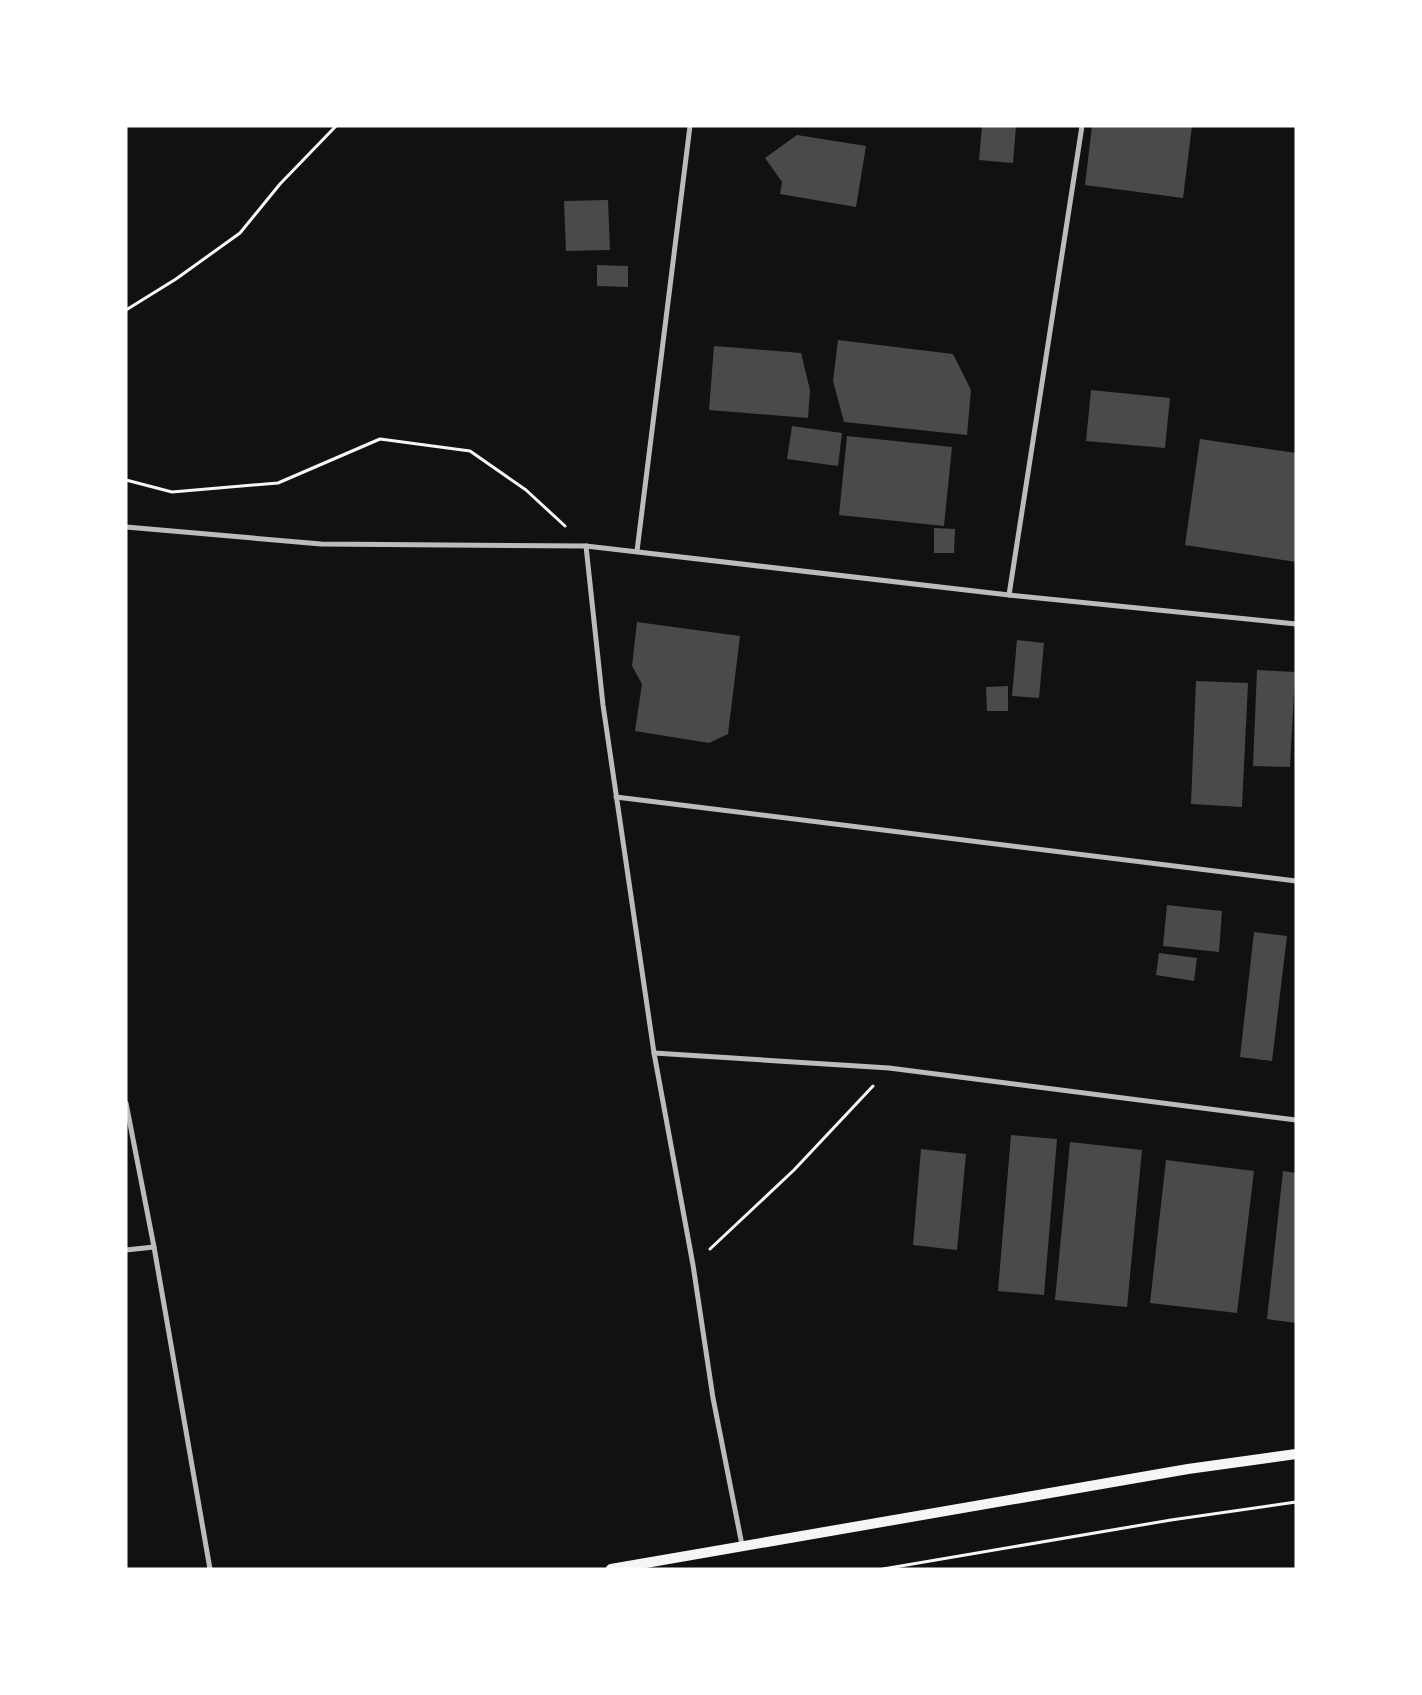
<svg xmlns="http://www.w3.org/2000/svg" width="1422" height="1695" viewBox="0 0 1422 1695" font-family="'PT Sans',sans-serif">
  <rect width="100%" height="100%" fill="#111"/>
  <g fill="#4a4a4a">
    <polygon points="982,126 1016,126 1013,163 979,160"/>
    <polygon points="1092,126 1192,126 1183,198 1085,185"/>
    <polygon points="797,135 866,146 856,207 780,194 782,182 765,158"/>
    <polygon points="608,200 610,250 566,251 564,201"/>
    <polygon points="597,265 628,266 628,287 597,286"/>
    <polygon points="838,340 953,354 971,390 967,435 844,422 833,381"/>
    <polygon points="714,346 801,353 810,390 808,418 709,410"/>
    <polygon points="1091,390 1170,398 1165,448 1086,441"/>
    <polygon points="792,426 842,433 838,466 787,459"/>
    <polygon points="847,436 952,447 944,526 839,515"/>
    <polygon points="1200,439 1296,453 1296,562 1185,545"/>
    <polygon points="934,528 955,529 954,553 934,553"/>
    <polygon points="637,622 740,636 728,734 709,743 635,731 642,684 632,666"/>
    <polygon points="1017,640 1044,643 1039,698 1012,696"/>
    <polygon points="1257,670 1295,672 1290,767 1253,766"/>
    <polygon points="1196,681 1248,683 1242,807 1191,804"/>
    <polygon points="1008,686 1008,711 987,711 986,687"/>
    <polygon points="1167,905 1222,911 1219,952 1163,946"/>
    <polygon points="1254,932 1287,936 1272,1061 1240,1057"/>
    <polygon points="1159,953 1197,958 1194,981 1156,975"/>
    <polygon points="1011,1135 1057,1139 1044,1295 998,1291"/>
    <polygon points="1070,1142 1142,1150 1127,1307 1055,1300"/>
    <polygon points="921,1149 966,1154 957,1250 913,1245"/>
    <polygon points="1166,1160 1254,1171 1237,1313 1150,1303"/>
    <polygon points="1283,1171 1296,1173 1296,1323 1267,1319"/>
  </g>
  <g fill="none" stroke-linecap="round" stroke-linejoin="round">
    <g stroke="#f5f5f5" stroke-width="3">
      <polyline points="126,310 176,279 240,233 280,184 336,126"/>
      <polyline points="126,480 172,492 278,483 380,439 470,451 526,490 565,526"/>
      <polyline points="710,1249 794,1170 873,1086"/>
      <polyline points="883,1569 1171,1520 1296,1502"/>
    </g>
    <g stroke="#bcbcbc" stroke-width="5">
      <polyline points="126,527 321,544 586,546 1009,595 1296,624"/>
      <polyline points="586,546 603,705 654,1053 693,1265 713,1398 742,1545"/>
      <polyline points="637,551 690,126"/>
      <polyline points="1009,595 1082,126"/>
      <polyline points="616,797 1296,881"/>
      <polyline points="654,1053 889,1068 1296,1120"/>
      <polyline points="126,1103 154,1247 210,1569"/>
      <polyline points="126,1250 154,1247"/>
    </g>
    <polyline stroke="#f5f5f5" stroke-width="10" points="611,1569 1188,1469 1296,1454"/>
  </g>
  <rect width="1422" height="1695" fill="none" stroke="#ffffff" stroke-width="255"/>
</svg>
